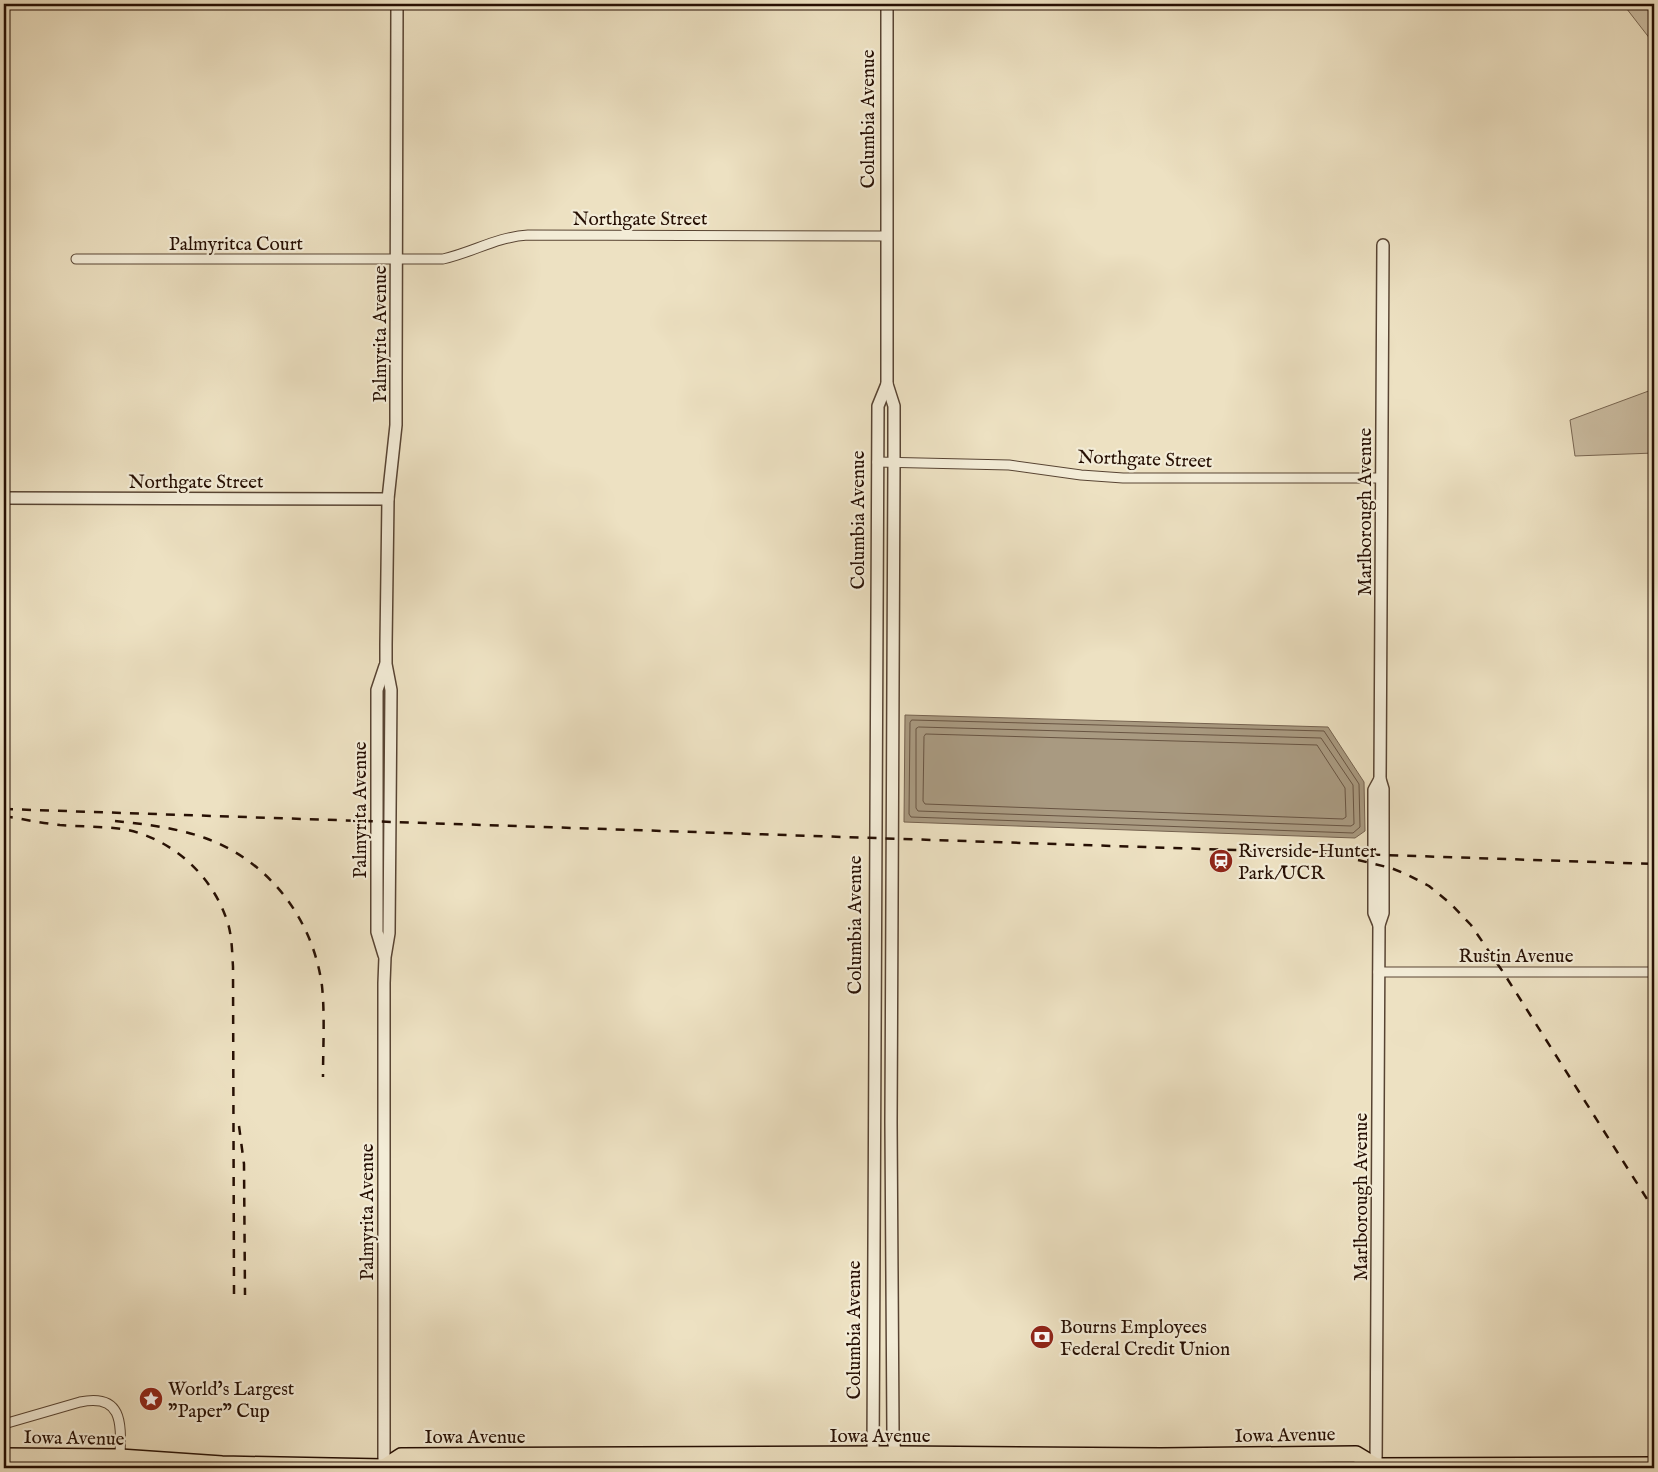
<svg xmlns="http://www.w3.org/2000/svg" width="1658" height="1472" viewBox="0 0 1658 1472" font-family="'IM FELL English',serif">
  <rect width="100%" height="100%" fill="#ede1c2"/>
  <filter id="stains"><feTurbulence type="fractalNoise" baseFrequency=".004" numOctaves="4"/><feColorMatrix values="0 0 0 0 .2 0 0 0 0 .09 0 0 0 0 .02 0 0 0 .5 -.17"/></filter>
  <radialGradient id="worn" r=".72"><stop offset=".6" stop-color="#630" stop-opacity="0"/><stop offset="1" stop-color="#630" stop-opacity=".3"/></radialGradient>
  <g fill="#cbbda2" stroke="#786652">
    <polygon points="1623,4 1654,4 1654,45 1654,44"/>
    <polygon points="1654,389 1654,453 1575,456 1570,420"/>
  </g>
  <polygon fill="#a99a81" stroke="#75624f" points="905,715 1328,727 1364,782 1365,831 1355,838 904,822"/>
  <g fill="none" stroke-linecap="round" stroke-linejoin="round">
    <g stroke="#685442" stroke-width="1">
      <polygon points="912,720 1324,731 1359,784 1360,827 1353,833 911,817 909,814 910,723"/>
      <polygon points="919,727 1321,738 1353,785 1354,824 1351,826 918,811 916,808 916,729"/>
      <polygon points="926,734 1317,745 1345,788 1346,817 1343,819 925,804 923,801 924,737"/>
    </g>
    <g stroke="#584433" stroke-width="11">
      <g id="minor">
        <path d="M76,259H443C474,252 496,237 528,235L887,236"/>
        <polyline points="877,462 1009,465 1081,475 1123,478 1382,478"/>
        <polyline points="1378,972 1654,972"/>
        <path d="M4,1424L80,1402C124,1393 121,1425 120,1457"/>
      </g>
    </g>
    <g stroke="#584433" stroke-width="14">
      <g id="tertiary">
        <polyline points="887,4 887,384 894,406 894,462 891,1122 893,1433 895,1454"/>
        <polyline points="4,498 388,499"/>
        <polyline points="1379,925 1374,913 1374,790 1380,779"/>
        <polyline points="384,955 377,932 377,690 385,666"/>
        <polyline points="873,1455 878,406 887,384"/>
        <polyline points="384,1468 384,983 385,957 389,933 391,690 386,664 386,644 388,499 396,425 396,381 397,4"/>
        <polyline points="1376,1468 1379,925 1383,913 1383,789 1380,779 1383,245"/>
      </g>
    </g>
    <g stroke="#260f03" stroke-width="18">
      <g id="primary">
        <polyline points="4,1456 120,1457 222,1464 384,1467 387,1468"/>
        <polyline points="384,1467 401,1456 895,1454 1161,1456 1356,1454 1376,1466"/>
        <polyline points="1370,1468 1376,1466 1654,1465"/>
      </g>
    </g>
    <use href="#minor" stroke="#f3ecd7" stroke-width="9"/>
    <use href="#tertiary" stroke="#f3ecd7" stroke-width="11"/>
    <use href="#primary" stroke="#ede1c2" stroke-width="15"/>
    <g stroke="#260f03" stroke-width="2.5" stroke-dasharray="9 9" stroke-linecap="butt">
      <polyline points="4,809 1654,864"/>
      <path d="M4,816C22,819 41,823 60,825C83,827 106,826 128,830C172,840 209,873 225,915C232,931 232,950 233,967L234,1294"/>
      <path d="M115,821C145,824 177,828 205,838C269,861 313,919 322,986C325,1016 323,1047 323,1077"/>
      <polyline points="1358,860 1391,868 1408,875 1429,886 1451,904 1471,925 1503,972 1654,1210"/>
      <polyline points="239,1126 244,1164 245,1295"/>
    </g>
  </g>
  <defs>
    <g id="station-disc" transform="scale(1.25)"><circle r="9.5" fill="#8f2418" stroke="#f3ecd7"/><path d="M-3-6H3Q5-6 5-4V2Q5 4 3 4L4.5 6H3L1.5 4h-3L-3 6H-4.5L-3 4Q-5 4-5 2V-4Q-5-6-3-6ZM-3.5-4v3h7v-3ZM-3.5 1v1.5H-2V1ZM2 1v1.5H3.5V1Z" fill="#fff"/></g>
    <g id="bank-disc" transform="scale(1.25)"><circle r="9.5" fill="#8f2418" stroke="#f3ecd7"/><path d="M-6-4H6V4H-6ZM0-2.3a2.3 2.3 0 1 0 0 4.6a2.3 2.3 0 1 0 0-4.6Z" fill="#fff"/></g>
    <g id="sight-disc" transform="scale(1.25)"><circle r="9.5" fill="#8f2418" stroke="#f3ecd7"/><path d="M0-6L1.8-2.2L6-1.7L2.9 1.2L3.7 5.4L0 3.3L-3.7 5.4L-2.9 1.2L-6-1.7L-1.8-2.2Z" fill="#fff"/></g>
  </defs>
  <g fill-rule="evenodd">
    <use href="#station-disc" x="1221" y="861"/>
    <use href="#bank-disc" x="1042" y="1337"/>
    <use href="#sight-disc" x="151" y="1399"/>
  </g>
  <g text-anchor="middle" stroke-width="4.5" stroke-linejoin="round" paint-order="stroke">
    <g font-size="19" fill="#260f03" stroke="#f3ecd7">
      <text transform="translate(867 119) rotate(-90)" y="7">Columbia Avenue</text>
      <text x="640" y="225">Northgate Street</text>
      <text x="236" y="250">Palmyritca Court</text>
      <text transform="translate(379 334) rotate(-90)" y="7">Palmyrita Avenue</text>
      <text transform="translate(1145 458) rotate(2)" y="7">Northgate Street</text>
      <text x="196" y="488">Northgate Street</text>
      <text transform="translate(1364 512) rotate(-90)" y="7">Marlborough Avenue</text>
      <text transform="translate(857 520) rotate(-90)" y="7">Columbia Avenue</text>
      <text transform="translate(359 810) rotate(-90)" y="7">Palmyrita Avenue</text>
      <text transform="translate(854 925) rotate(-90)" y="7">Columbia Avenue</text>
      <text x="1516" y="962">Rustin Avenue</text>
      <text transform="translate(1360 1197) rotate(-90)" y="7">Marlborough Avenue</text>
      <text transform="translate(366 1212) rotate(-90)" y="7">Palmyrita Avenue</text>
      <text transform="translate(853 1330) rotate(-90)" y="7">Columbia Avenue</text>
      <text transform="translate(1285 1434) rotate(-1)" y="7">Iowa Avenue</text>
      <text x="880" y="1442">Iowa Avenue</text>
      <text x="475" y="1443">Iowa Avenue</text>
      <text transform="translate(74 1437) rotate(1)" y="7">Iowa Avenue</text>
    </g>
    <g font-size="19" fill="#260f03" stroke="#f3ecd7" text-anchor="start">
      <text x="1238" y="857">Riverside–Hunter<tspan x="1238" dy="22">Park/UCR</tspan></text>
      <text x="1060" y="1333">Bourns Employees<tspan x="1060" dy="22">Federal Credit Union</tspan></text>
      <text x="168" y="1395">World's Largest<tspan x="168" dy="22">"Paper" Cup</tspan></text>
    </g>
  </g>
  <rect width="1658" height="1472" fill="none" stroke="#ede1c2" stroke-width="20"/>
  <rect x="5" y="5" width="1648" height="1462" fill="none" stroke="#260f03" stroke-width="2.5"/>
  <rect x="10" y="10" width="1638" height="1452" fill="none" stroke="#260f03"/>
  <rect width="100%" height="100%" filter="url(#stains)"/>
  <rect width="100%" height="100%" fill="url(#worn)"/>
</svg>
